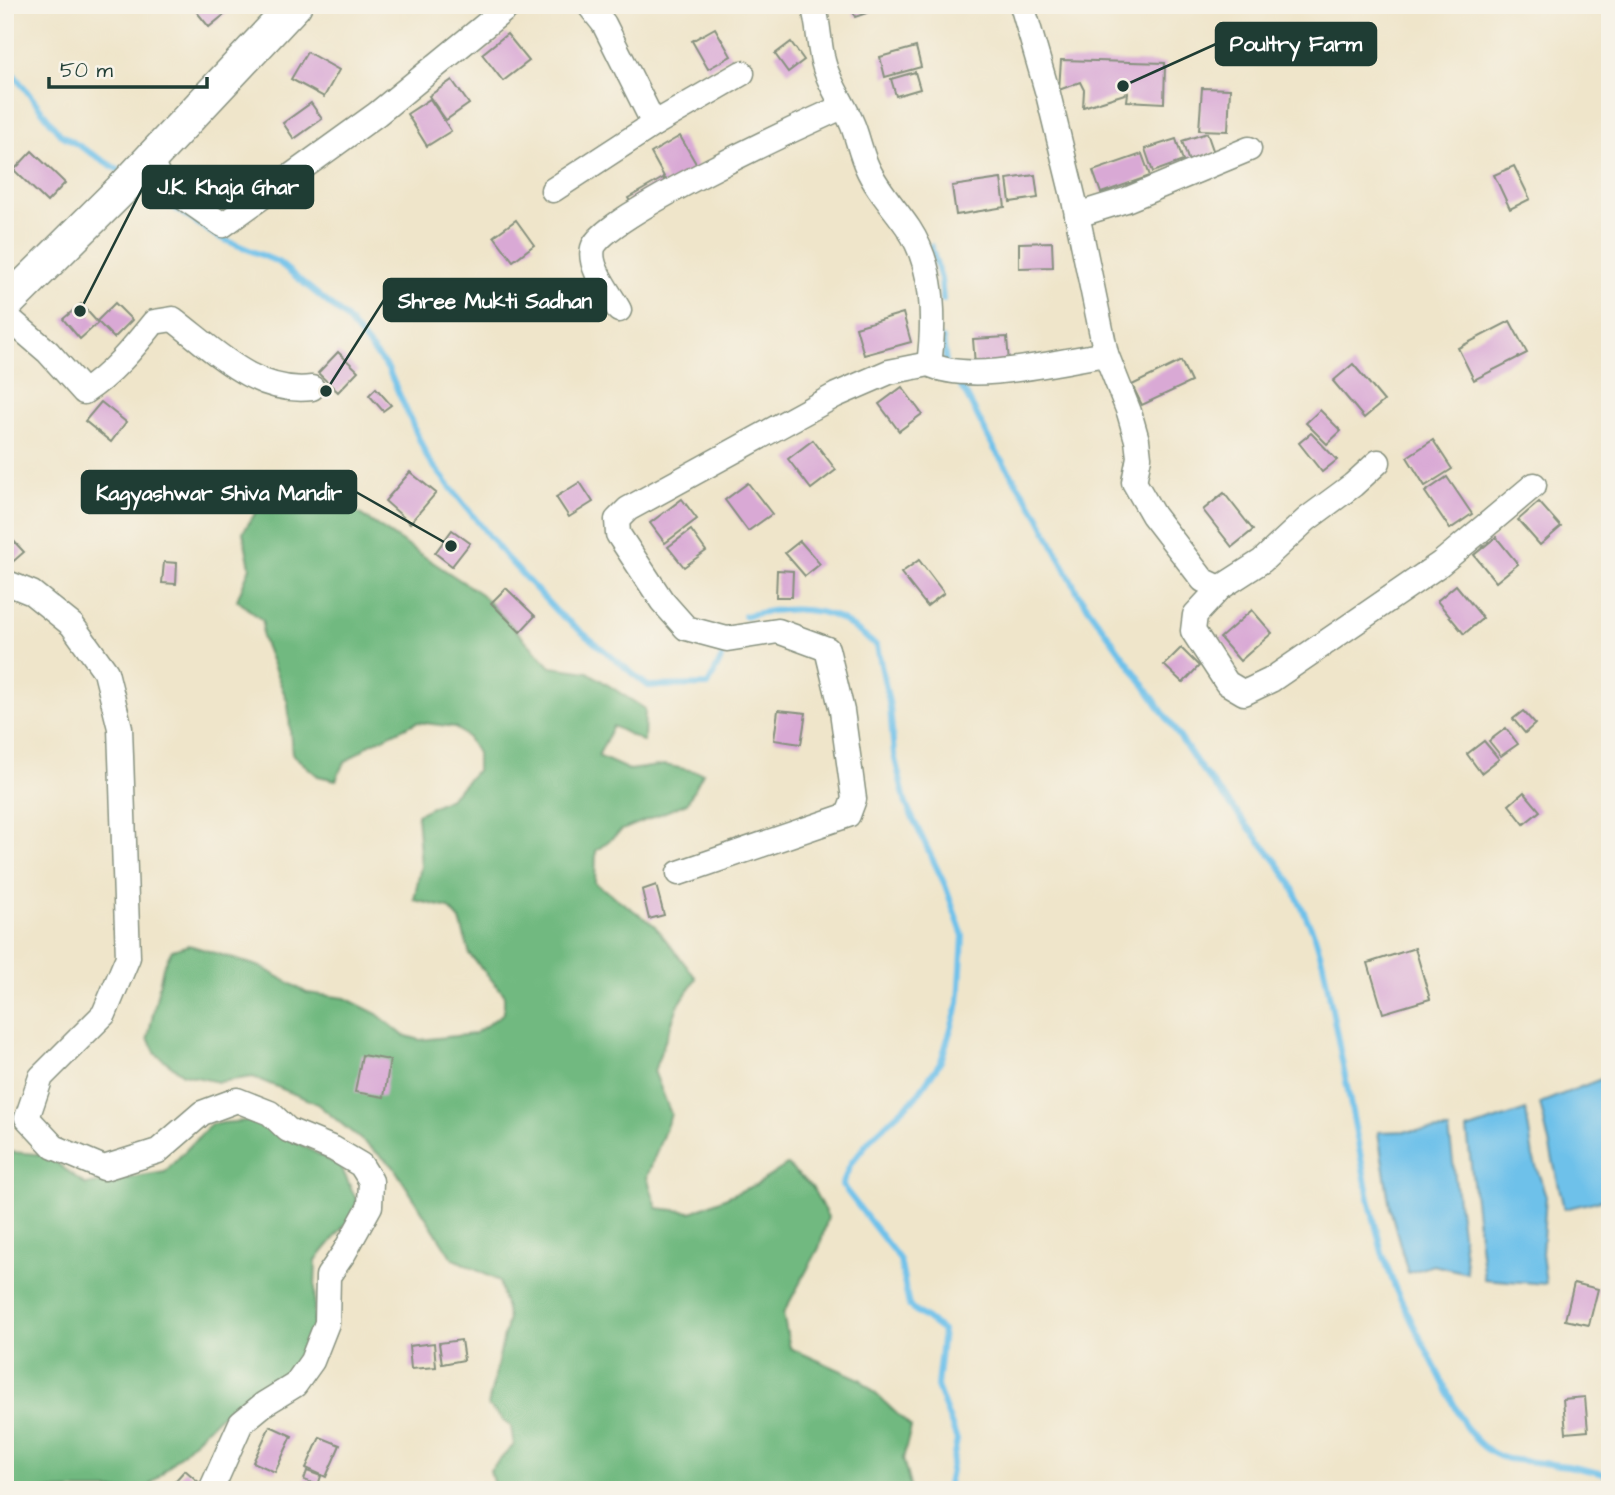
<svg xmlns="http://www.w3.org/2000/svg" width="1615" height="1495" viewBox="0 0 1615 1495" font-family="'Architects Daughter',sans-serif">
  <rect width="100%" height="100%" fill="#f7f3e8"/>
  <filter id="ink" filterUnits="userSpaceOnUse"><feTurbulence type="fractalNoise" baseFrequency=".0143" numOctaves="2"/><feDisplacementMap in="SourceGraphic" scale="14" xChannelSelector="R" yChannelSelector="G"/><feConvolveMatrix kernelMatrix="1 2 1 2 8 2 1 2 1" color-interpolation-filters="sRGB"/></filter>
  <filter id="wash" filterUnits="userSpaceOnUse"><feTurbulence type="fractalNoise" baseFrequency=".00686" numOctaves="4" result="noise"/><feDisplacementMap in="SourceGraphic" scale="28" xChannelSelector="R" yChannelSelector="G"/><feGaussianBlur stdDeviation="1.57" result="paint"/><feColorMatrix in="noise" values="0 0 0 0 0 0 0 0 0 0 0 0 0 0 0 0 0 1.4 0 .05"/><feComposite in="paint" operator="in"/></filter>
  <g filter="url(#wash)">
    <rect width="100%" height="100%" fill="#efe5ca"/>
    <g fill="#71b980" stroke="#487b5a" stroke-width="2">
      <polygon points="305,478 481,594 551,667 588,672 645,709 644,742 613,726 598,756 629,770 665,765 703,773 687,803 622,830 596,851 595,883 654,925 696,978 678,1006 654,1071 671,1114 647,1177 657,1208 692,1212 757,1184 787,1165 812,1187 828,1217 819,1248 783,1314 790,1348 860,1379 911,1427 903,1459 911,1490 495,1490 490,1470 514,1445 511,1427 488,1406 508,1318 499,1281 452,1258 393,1166 316,1103 253,1077 218,1082 183,1074 156,1054 148,1038 163,967 172,950 189,945 261,967 307,993 345,998 377,1014 403,1035 420,1040 474,1034 504,1013 504,994 470,955 460,920 449,908 414,900 421,866 417,814 450,798 477,770 477,753 468,738 455,727 417,722 370,744 343,764 336,780 318,776 292,754 288,703 262,637 263,621 237,600 250,567 243,532 270,491"/>
      <polygon points="257,1120 341,1167 360,1207 316,1260 313,1344 281,1386 218,1417 150,1485 150,1490 5,1490 5,1183 12,1152 46,1155 86,1185 165,1172 211,1124"/>
    </g>
    <g fill="#6ec1ea" stroke="#467f8f" stroke-width="2">
      <polygon points="1606,1077 1610,1085 1610,1198 1564,1209 1540,1103"/>
      <polygon points="1526,1110 1533,1157 1546,1196 1542,1254 1546,1284 1484,1279 1467,1130"/>
      <polygon points="1449,1130 1467,1273 1433,1265 1408,1273 1390,1208 1378,1132"/>
    </g>
    <g fill="none" stroke-linecap="round" stroke-linejoin="round">
      <g stroke="#6ec1ea" stroke-width="6">
        <polyline points="5,63 60,134 125,174"/>
        <polyline points="845,84 862,112 868,134"/>
        <polyline points="139,184 218,237 278,262 345,317 388,369 428,459 505,556 557,612 648,686 708,685 722,657"/>
        <polyline points="931,246 941,279 943,300"/>
        <polyline points="943,339 946,363"/>
        <path d="M955,378L967,396L995,450L1038,515L1079,595L1145,686L1202,770L1277,862L1289,880L1315,936L1323,963L1369,1199L1382,1252L1396,1290L1465,1426C1477,1443 1488,1453 1507,1459L1568,1466L1610,1475"/>
        <path d="M745,616C775,609 814,605 842,620C854,627 866,638 877,646L890,707L894,755L906,804L945,885L963,936L959,1003L941,1061L916,1097L874,1135L851,1163L842,1185L900,1260L909,1306L943,1331L937,1386L957,1440L947,1490"/>
      </g>
    </g>
    <g id="blocks">
      <g fill="#d9a9d5">
        <polygon points="191,5 236,5 209,27"/>
        <polygon points="851,5 887,5 887,6 855,17"/>
        <polygon points="715,28 731,56 708,69 692,41"/>
        <polygon points="507,34 529,61 503,81 482,54"/>
        <polygon points="791,42 804,60 788,72 775,54"/>
        <polygon points="916,47 921,67 885,77 880,57"/>
        <polygon points="307,52 339,70 324,97 291,79"/>
        <polygon points="1061,60 1165,63 1164,103 1127,101 1128,93 1083,107 1084,90 1080,82 1059,90"/>
        <polygon points="915,72 920,89 896,96 891,79"/>
        <polygon points="452,80 469,104 446,120 429,96"/>
        <polygon points="1202,88 1230,89 1228,131 1199,130"/>
        <polygon points="430,99 451,131 427,146 407,114"/>
        <polygon points="311,103 322,119 294,139 283,123"/>
        <polygon points="1207,133 1214,153 1189,162 1182,141"/>
        <polygon points="680,136 698,167 668,184 651,153"/>
        <polygon points="1176,139 1183,161 1153,172 1145,149"/>
        <polygon points="32,151 65,183 47,202 14,170"/>
        <polygon points="1142,154 1150,176 1101,193 1093,171"/>
        <polygon points="1514,166 1530,199 1510,209 1494,175"/>
        <polygon points="1035,175 1038,198 1010,202 1007,179"/>
        <polygon points="663,178 670,190 635,210 628,198"/>
        <polygon points="1001,179 1005,207 956,215 952,186"/>
        <polygon points="516,220 534,245 513,261 494,236"/>
        <polygon points="1052,242 1053,267 1019,268 1019,243"/>
        <polygon points="115,303 132,320 114,338 97,321"/>
        <polygon points="81,304 98,323 80,339 63,319"/>
        <polygon points="903,313 911,342 864,355 856,327"/>
        <polygon points="1510,321 1527,353 1474,380 1458,348"/>
        <polygon points="1007,337 1009,363 975,365 973,339"/>
        <polygon points="338,352 358,371 338,392 318,373"/>
        <polygon points="1181,361 1191,382 1142,405 1132,385"/>
        <polygon points="1353,364 1384,401 1364,418 1333,381"/>
        <polygon points="902,387 922,414 899,431 879,404"/>
        <polygon points="376,388 391,405 383,411 369,395"/>
        <polygon points="101,402 126,422 111,442 85,421"/>
        <polygon points="1320,410 1341,431 1327,444 1306,423"/>
        <polygon points="1311,433 1337,460 1322,472 1299,443"/>
        <polygon points="813,440 836,470 811,489 788,459"/>
        <polygon points="1433,440 1452,469 1425,486 1407,457"/>
        <polygon points="410,472 436,493 410,523 385,501"/>
        <polygon points="1447,477 1472,514 1450,529 1425,492"/>
        <polygon points="580,482 593,502 569,517 556,497"/>
        <polygon points="748,483 772,514 748,531 725,500"/>
        <polygon points="1224,493 1253,530 1232,547 1203,510"/>
        <polygon points="682,499 697,519 665,543 650,523"/>
        <polygon points="1539,502 1561,527 1540,545 1518,520"/>
        <polygon points="452,530 470,543 452,566 435,553"/>
        <polygon points="691,530 706,551 684,567 668,547"/>
        <polygon points="8,535 24,552 8,566 5,563 5,538"/>
        <polygon points="1496,537 1518,564 1496,582 1474,555"/>
        <polygon points="800,541 820,564 805,576 785,553"/>
        <polygon points="919,560 944,593 927,606 901,573"/>
        <polygon points="164,562 177,563 176,584 162,583"/>
        <polygon points="777,570 793,571 792,597 776,597"/>
        <polygon points="1456,585 1483,618 1464,634 1437,601"/>
        <polygon points="506,588 535,616 520,632 491,603"/>
        <polygon points="1252,610 1272,633 1240,661 1220,638"/>
        <polygon points="1181,648 1199,666 1183,683 1164,665"/>
        <polygon points="778,710 806,713 801,744 774,740"/>
        <polygon points="1523,711 1535,724 1525,733 1513,719"/>
        <polygon points="1506,728 1518,744 1501,756 1489,741"/>
        <polygon points="1484,741 1499,759 1481,773 1467,754"/>
        <polygon points="1524,792 1540,811 1524,824 1509,805"/>
        <polygon points="656,885 664,915 649,919 642,890"/>
        <polygon points="1415,948 1430,999 1383,1013 1368,963"/>
        <polygon points="362,1055 390,1060 384,1097 355,1092"/>
        <polygon points="1574,1283 1598,1289 1589,1325 1565,1320"/>
        <polygon points="461,1340 464,1360 442,1364 439,1343"/>
        <polygon points="434,1343 436,1367 411,1369 409,1346"/>
        <polygon points="1585,1397 1588,1431 1566,1433 1563,1399"/>
        <polygon points="270,1426 292,1436 275,1472 253,1462"/>
        <polygon points="320,1437 340,1445 326,1477 306,1468"/>
        <polygon points="185,1470 201,1484 196,1490 167,1490"/>
        <polygon points="307,1471 321,1476 318,1485 304,1480"/>
      </g>
    </g>
  </g>
  <g filter="url(#ink)">
    <use href="#blocks" fill-opacity="0" stroke="#87917f" stroke-width="2"/>
    <g fill="none" stroke-linecap="round" stroke-linejoin="round">
      <g stroke="#87917f" stroke-width="27">
        <g id="minor">
          <polyline points="589,5 604,24 654,124"/>
          <path d="M813,5C820,26 818,48 825,68C832,89 845,106 853,126C858,139 861,154 867,167C877,190 895,208 909,229C934,267 935,320 929,364"/>
          <polyline points="1022,5 1048,94 1074,200 1106,354 1129,412 1137,440 1139,457 1134,482 1153,515 1203,580 1220,588"/>
          <polyline points="150,160 161,182 223,225 377,114 510,5"/>
          <polyline points="553,190 654,124 742,73"/>
          <polyline points="1077,215 1126,200 1249,149"/>
          <path d="M619,310C609,292 588,267 593,248C600,218 804,124 842,107"/>
          <path d="M5,315L48,352L84,392C111,375 134,347 154,322L173,319C214,350 256,395 312,388"/>
          <polyline points="1378,462 1353,485 1307,519 1262,561 1220,588 1195,615 1193,631 1227,683 1244,693 1271,680 1440,564 1534,485"/>
          <polyline points="5,582 32,593 72,625 106,672 120,728 128,957 104,1014 41,1077 27,1118 54,1147 104,1168 158,1151 202,1113 237,1100 270,1113 288,1130 334,1149 361,1165 371,1181 370,1206 344,1253 328,1276 327,1323 312,1361 295,1385 264,1404 241,1423 211,1490"/>
          <path d="M679,873L848,815L854,799L842,711L827,649L778,631L727,639L686,628L662,601L618,534L617,520L628,509L836,395L889,372L929,364C969,385 1061,361 1106,354"/>
        </g>
      </g>
      <g stroke="#87917f" stroke-width="36">
        <polyline id="secondary" points="5,305 124,187 295,5"/>
      </g>
      <use href="#minor" stroke="#fff" stroke-width="24"/>
      <use href="#secondary" stroke="#fff" stroke-width="33"/>
    </g>
  </g>
  <path fill="none" stroke="#1f3d34" stroke-width="2.5" d="M1123 86L1216 44M80 311L143 187M326 391L384 300M451 546L356 492"/>
  <g fill="#1f3d34" stroke="#f7f3e8" stroke-width="2.5">
    <circle cx="1123" cy="86" r="7"/>
    <circle cx="80" cy="311" r="7"/>
    <circle cx="326" cy="391" r="7"/>
    <circle cx="451" cy="546" r="7"/>
  </g>
  <g fill="#1f3d34" stroke="#1f3d34" stroke-width="2.5">
    <rect x="1216" y="23" width="160" height="42" rx="7"/>
    <rect x="143" y="166" width="170" height="42" rx="7"/>
    <rect x="384" y="279" width="222" height="42" rx="7"/>
    <rect x="82" y="471" width="274" height="42" rx="7"/>
  </g>
  <g font-size="21" text-anchor="middle" font-weight="bold" fill="#fff">
    <text x="1296" y="51">Poultry Farm</text>
    <text x="228" y="194">J.K. Khaja Ghar</text>
    <text x="495" y="308">Shree Mukti Sadhan</text>
    <text x="219" y="500">Kagyashwar Shiva Mandir</text>
  </g>
  <rect width="1615" height="1495" fill="none" stroke="#f7f3e8" stroke-width="28"/>
  <path d="M49 77v10h158v-10" fill="none" stroke="#1f3d34" stroke-width="3.5"/>
  <text x="60" y="77" font-size="21" fill="#1f3d34" stroke="#f7f3e8" stroke-width="5" paint-order="stroke">50 m</text>
</svg>
